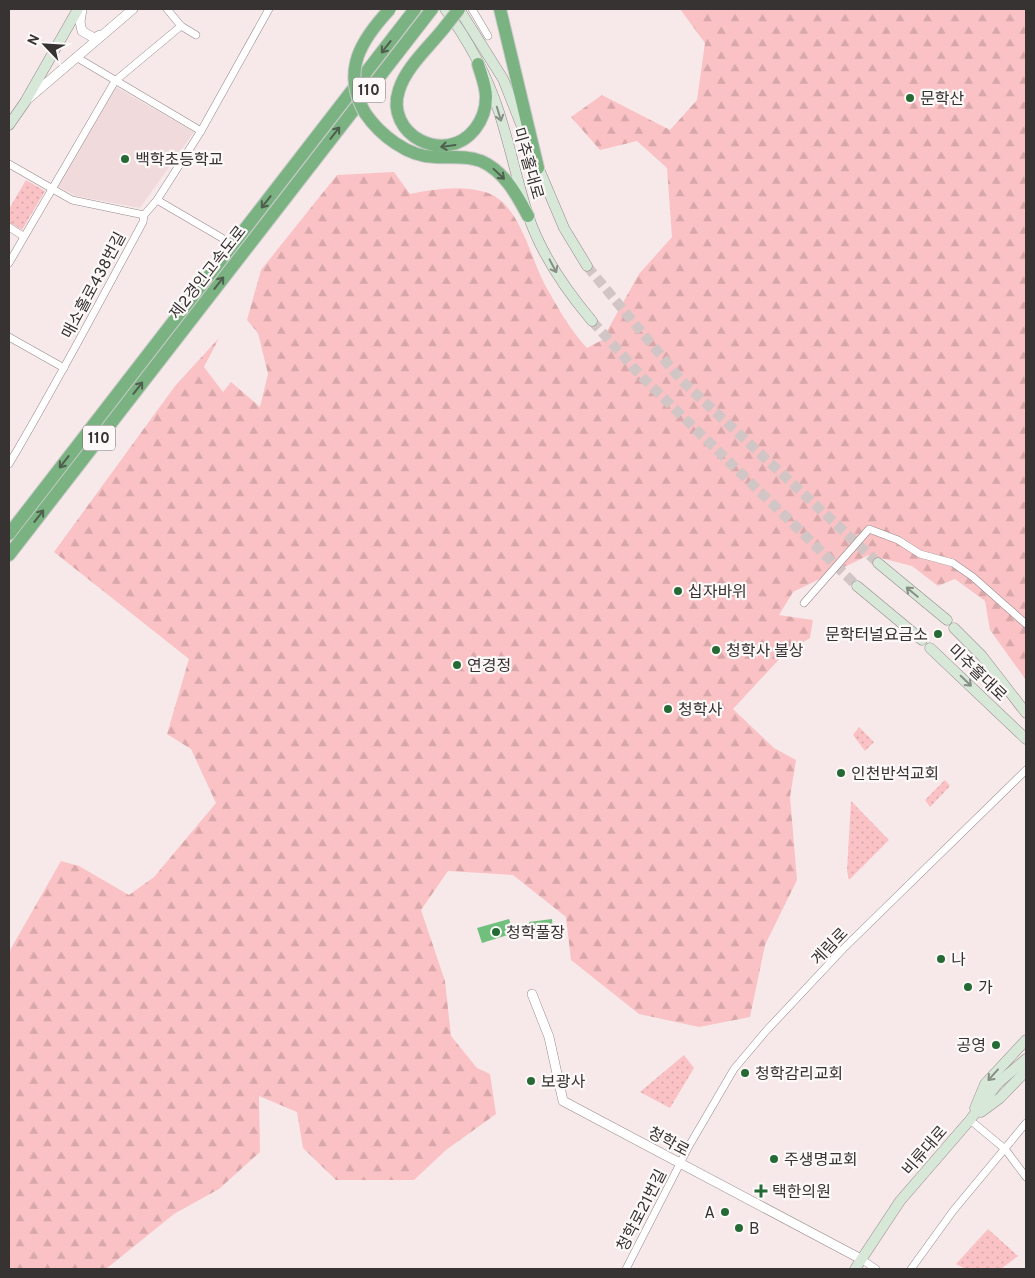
<svg xmlns="http://www.w3.org/2000/svg" width="1035" height="1278" viewBox="0 0 1035 1278" font-family="Overpass,'Noto Sans KR',sans-serif">
  <defs>
    <pattern id="grass-dots" width="8" height="8" patternUnits="userSpaceOnUse" patternTransform="scale(1.25)"><rect width="8" height="8" fill="#fac2c4"/><path d="M2 2h.1M6 6h.1" fill="none" stroke="#d7a7a9" stroke-width="1.8" stroke-linecap="round"/></pattern>
    <pattern id="forest-firs" width="22" height="20" patternUnits="userSpaceOnUse" patternTransform="scale(1.25)"><rect width="22" height="20" fill="#fac2c4"/><path d="M5 1l3.5 6h-7zM16 11l3.5 6h-7z" fill="#d7a7a9"/></pattern>
  </defs>
  <rect width="100%" height="100%" fill="#f7e9ea"/>
  <polygon fill="#f1dadb" points="116,87 194,132 140,208 76,196 57,186"/>
  <g fill="url(#grass-dots)">
    <polygon points="26,180 45,191 22,230 9,222 9,209"/>
    <polygon points="859,727 874,742 865,751 853,735"/>
    <polygon points="945,780 950,786 930,807 925,800"/>
    <polygon points="851,801 889,840 849,880 847,871"/>
    <polygon points="684,1055 694,1068 670,1108 640,1092"/>
    <polygon points="988,1229 1018,1256 1001,1269 966,1269 956,1264"/>
  </g>
  <path fill="url(#forest-firs)" d="M680,9H1026V680L990,630L985,601L955,579L938,586L912,566L869,555L793,592L779,615L813,620L810,638L785,653L733,709L774,748L796,760L790,797L797,880L765,945L750,1017L699,1027L639,1014L571,960L566,917L513,875L448,871L421,910L445,981L451,1036L477,1068L490,1074L496,1114L446,1150L414,1180H336L303,1148L297,1112L259,1096L260,1152L219,1189L174,1214L106,1269H9V952L61,861L79,866L129,895L154,877L216,803L191,749L167,734L189,659L54,552L175,386L219,338L204,367L223,392L231,382L260,407L268,374L258,333L247,320L261,270L337,175L394,172L410,194C434,189 460,185 485,192C519,201 530,257 545,285C557,306 570,330 587,348L602,340L639,274L672,237L667,168L637,141L600,150L571,117L602,95L670,130L697,100L705,43Z"/>
  <g fill="#71bf7d">
    <polygon points="509,919 514,933 482,943 477,928"/>
    <polygon points="552,919 553,930 531,933 529,922"/>
  </g>
  <g fill="none" stroke-linecap="round" stroke-linejoin="round">
    <g stroke="#d1c5c5" stroke-width="10" stroke-dasharray="10 5" stroke-linecap="butt">
      <polyline points="587,266 682,381 878,563"/>
      <polyline points="592,321 643,378 857,586"/>
    </g>
    <g stroke="#958989" stroke-width="8">
      <g id="minor">
        <polyline points="167,9 181,26 196,35"/>
        <polyline points="472,9 488,36"/>
        <polyline points="76,57 201,131"/>
        <polyline points="9,164 72,200 144,215 157,200 201,131 269,9"/>
        <polyline points="157,200 222,238"/>
        <polyline points="9,227 23,236"/>
        <polyline points="9,263 115,81 181,26"/>
        <polyline points="9,337 64,368"/>
        <path d="M9,464C56,385 99,303 143,222L144,215"/>
        <polyline points="804,603 869,529 898,540 920,554 953,563 973,577 1026,624"/>
        <polyline points="970,1120 1005,1149 1026,1177"/>
        <polyline points="861,1259 876,1269"/>
        <polyline points="626,1269 689,1146 734,1069 766,1031 843,949 1026,770"/>
        <polyline points="911,1269 953,1211 1026,1123"/>
      </g>
    </g>
    <g stroke="#958989" stroke-width="10">
      <g id="tertiary">
        <polyline points="82,9 80,22 82,31 94,38 100,35"/>
        <polyline points="29,98 133,9"/>
        <polyline points="532,994 549,1037 563,1101 861,1259"/>
      </g>
    </g>
    <g stroke="#958989" stroke-width="11">
      <g id="secondary">
        <path d="M445,9C468,40 487,75 499,112C510,146 517,181 528,215C541,254 565,289 592,321"/>
        <polyline points="459,9 503,79 526,137"/>
        <polyline points="9,125 25,102 78,9"/>
        <polyline points="536,162 564,228 587,266"/>
        <polyline points="878,563 947,620"/>
        <polyline points="857,586 922,640"/>
        <polyline points="954,628 982,656 1026,713"/>
        <polyline points="930,648 1026,739"/>
        <polyline points="975,1108 985,1084 1026,1040"/>
        <polyline points="981,1112 1000,1098 1026,1071"/>
        <polyline points="855,1269 900,1201 970,1120 998,1083 1026,1059"/>
      </g>
    </g>
    <g stroke="#cbcaca" stroke-width="14">
      <g id="motorway">
        <polyline points="500,9 538,168"/>
        <path d="M444,28C429,47 406,67 399,90C384,134 445,167 475,129C482,120 486,109 486,97C486,86 481,75 478,64"/>
        <path d="M365,113C380,135 408,157 435,157C451,158 466,155 481,161C504,171 517,195 528,216"/>
        <polyline points="9,534 415,9"/>
        <polyline points="9,555 432,9"/>
      </g>
    </g>
    <use href="#minor" stroke="#fff" stroke-width="7"/>
    <use href="#tertiary" stroke="#fff" stroke-width="9"/>
    <use href="#secondary" stroke="#d7e8d9" stroke-width="10"/>
    <use href="#motorway" stroke="#7ab281" stroke-width="12"/>
    <g stroke="#cbcaca" stroke-width="14" stroke-linecap="butt">
      <g id="motorway-bridge">
        <polyline points="444,28 459,9"/>
        <path d="M365,113C341,71 361,40 390,9"/>
      </g>
    </g>
    <use href="#motorway-bridge" stroke="#7ab281" stroke-width="12"/>
  </g>
  <defs><path id="oneway-shaft" d="M-6 0H5M1.5-3L5.5 0L1.5 3" fill="none" stroke-width="1.6" stroke-linecap="round" stroke-linejoin="round" transform="scale(1.25)"/></defs>
  <g stroke="#4f5f4e">
    <use href="#oneway-shaft" transform="translate(386 47) rotate(128)"/>
    <use href="#oneway-shaft" transform="translate(335 133) rotate(-52)"/>
    <use href="#oneway-shaft" transform="translate(448 146) rotate(172)"/>
    <use href="#oneway-shaft" transform="translate(499 174) rotate(43)"/>
    <use href="#oneway-shaft" transform="translate(266 202) rotate(128)"/>
    <use href="#oneway-shaft" transform="translate(219 283) rotate(-52)"/>
    <use href="#oneway-shaft" transform="translate(138 388) rotate(-52)"/>
    <use href="#oneway-shaft" transform="translate(64 462) rotate(128)"/>
    <use href="#oneway-shaft" transform="translate(39 516) rotate(-52)"/>
  </g>
  <g stroke="#888e86">
    <use href="#oneway-shaft" transform="translate(499 114) rotate(73)"/>
    <use href="#oneway-shaft" transform="translate(553 266) rotate(62)"/>
    <use href="#oneway-shaft" transform="translate(912 592) rotate(-140)"/>
    <use href="#oneway-shaft" transform="translate(966 681) rotate(44)"/>
    <use href="#oneway-shaft" transform="translate(993 1075) rotate(132)"/>
  </g>
  <g fill="#256934" stroke="#fef9f9" stroke-width="2">
    <circle cx="910" cy="98" r="5"/>
    <circle cx="125" cy="159" r="5"/>
    <circle cx="678" cy="591" r="5"/>
    <circle cx="938" cy="634" r="5"/>
    <circle cx="716" cy="650" r="5"/>
    <circle cx="457" cy="665" r="5"/>
    <circle cx="668" cy="709" r="5"/>
    <circle cx="841" cy="773" r="5"/>
    <circle cx="496" cy="932" r="5"/>
    <circle cx="941" cy="959" r="5"/>
    <circle cx="968" cy="987" r="5"/>
    <circle cx="996" cy="1045" r="5"/>
    <circle cx="745" cy="1073" r="5"/>
    <circle cx="531" cy="1081" r="5"/>
    <circle cx="774" cy="1159" r="5"/>
    <path d="M758.5 1183.5h5v5h5v5h-5v5h-5v-5h-5v-5h5z"/>
    <circle cx="725" cy="1212" r="5"/>
    <circle cx="739" cy="1228" r="5"/>
  </g>
  <g text-anchor="middle" stroke-width="4.5" stroke-linejoin="round" paint-order="stroke">
    <g fill="#fef9f9" stroke="#736e6e" stroke-width="1">
      <rect x="353" y="77.5" width="32" height="25" rx="4"/>
      <rect x="83" y="425.5" width="32" height="25" rx="4"/>
    </g>
    <g font-size="15" font-weight="bold" fill="#383333">
      <text x="369" y="95">110</text>
      <text x="99" y="443">110</text>
    </g>
    <g font-size="16" fill="#383333" stroke="#fef9f9" text-anchor="start">
      <text x="920" y="104">문학산</text>
      <text x="135" y="165">백학초등학교</text>
      <text x="688" y="597">십자바위</text>
      <text x="928" y="640" text-anchor="end">문학터널요금소</text>
      <text x="726" y="656">청학사 불상</text>
      <text x="467" y="671">연경정</text>
      <text x="678" y="715">청학사</text>
      <text x="851" y="779">인천반석교회</text>
      <text x="506" y="938">청학풀장</text>
      <text x="951" y="965">나</text>
      <text x="978" y="993">가</text>
      <text x="986" y="1051" text-anchor="end">공영</text>
      <text x="755" y="1079">청학감리교회</text>
      <text x="541" y="1087">보광사</text>
      <text x="784" y="1165">주생명교회</text>
      <text x="772" y="1197">택한의원</text>
      <text x="715" y="1218" text-anchor="end">A</text>
      <text x="749" y="1234">B</text>
    </g>
    <g font-size="16" fill="#383333" stroke="#fef9f9">
      <text transform="translate(529 163) rotate(74)" y="6">미추홀대로</text>
      <text transform="translate(207 272) rotate(-52)" y="6">제2경인고속도로</text>
      <text transform="translate(93 285) rotate(-62)" y="6">매소홀로438번길</text>
      <text transform="translate(978 672) rotate(44)" y="6">미추홀대로</text>
      <text transform="translate(829 946) rotate(-46)" y="6">계림로</text>
      <text transform="translate(669 1141) rotate(28)" y="6">청학로</text>
      <text transform="translate(924 1150) rotate(-49)" y="6">비류대로</text>
      <text transform="translate(641 1210) rotate(-63)" y="6">청학로21번길</text>
    </g>
  </g>
  <rect width="1035" height="1278" fill="none" stroke="#383333" stroke-width="20"/>
  <g transform="translate(45 45) rotate(295)" stroke="#fef9f9" stroke-width="4" paint-order="stroke">
  <path d="M0-4L9 19L0 12L-9 19Z" fill="#383333"/>
  <text y="-8" font-size="14" font-weight="bold" text-anchor="middle" fill="#383333">N</text>
  </g>
</svg>
